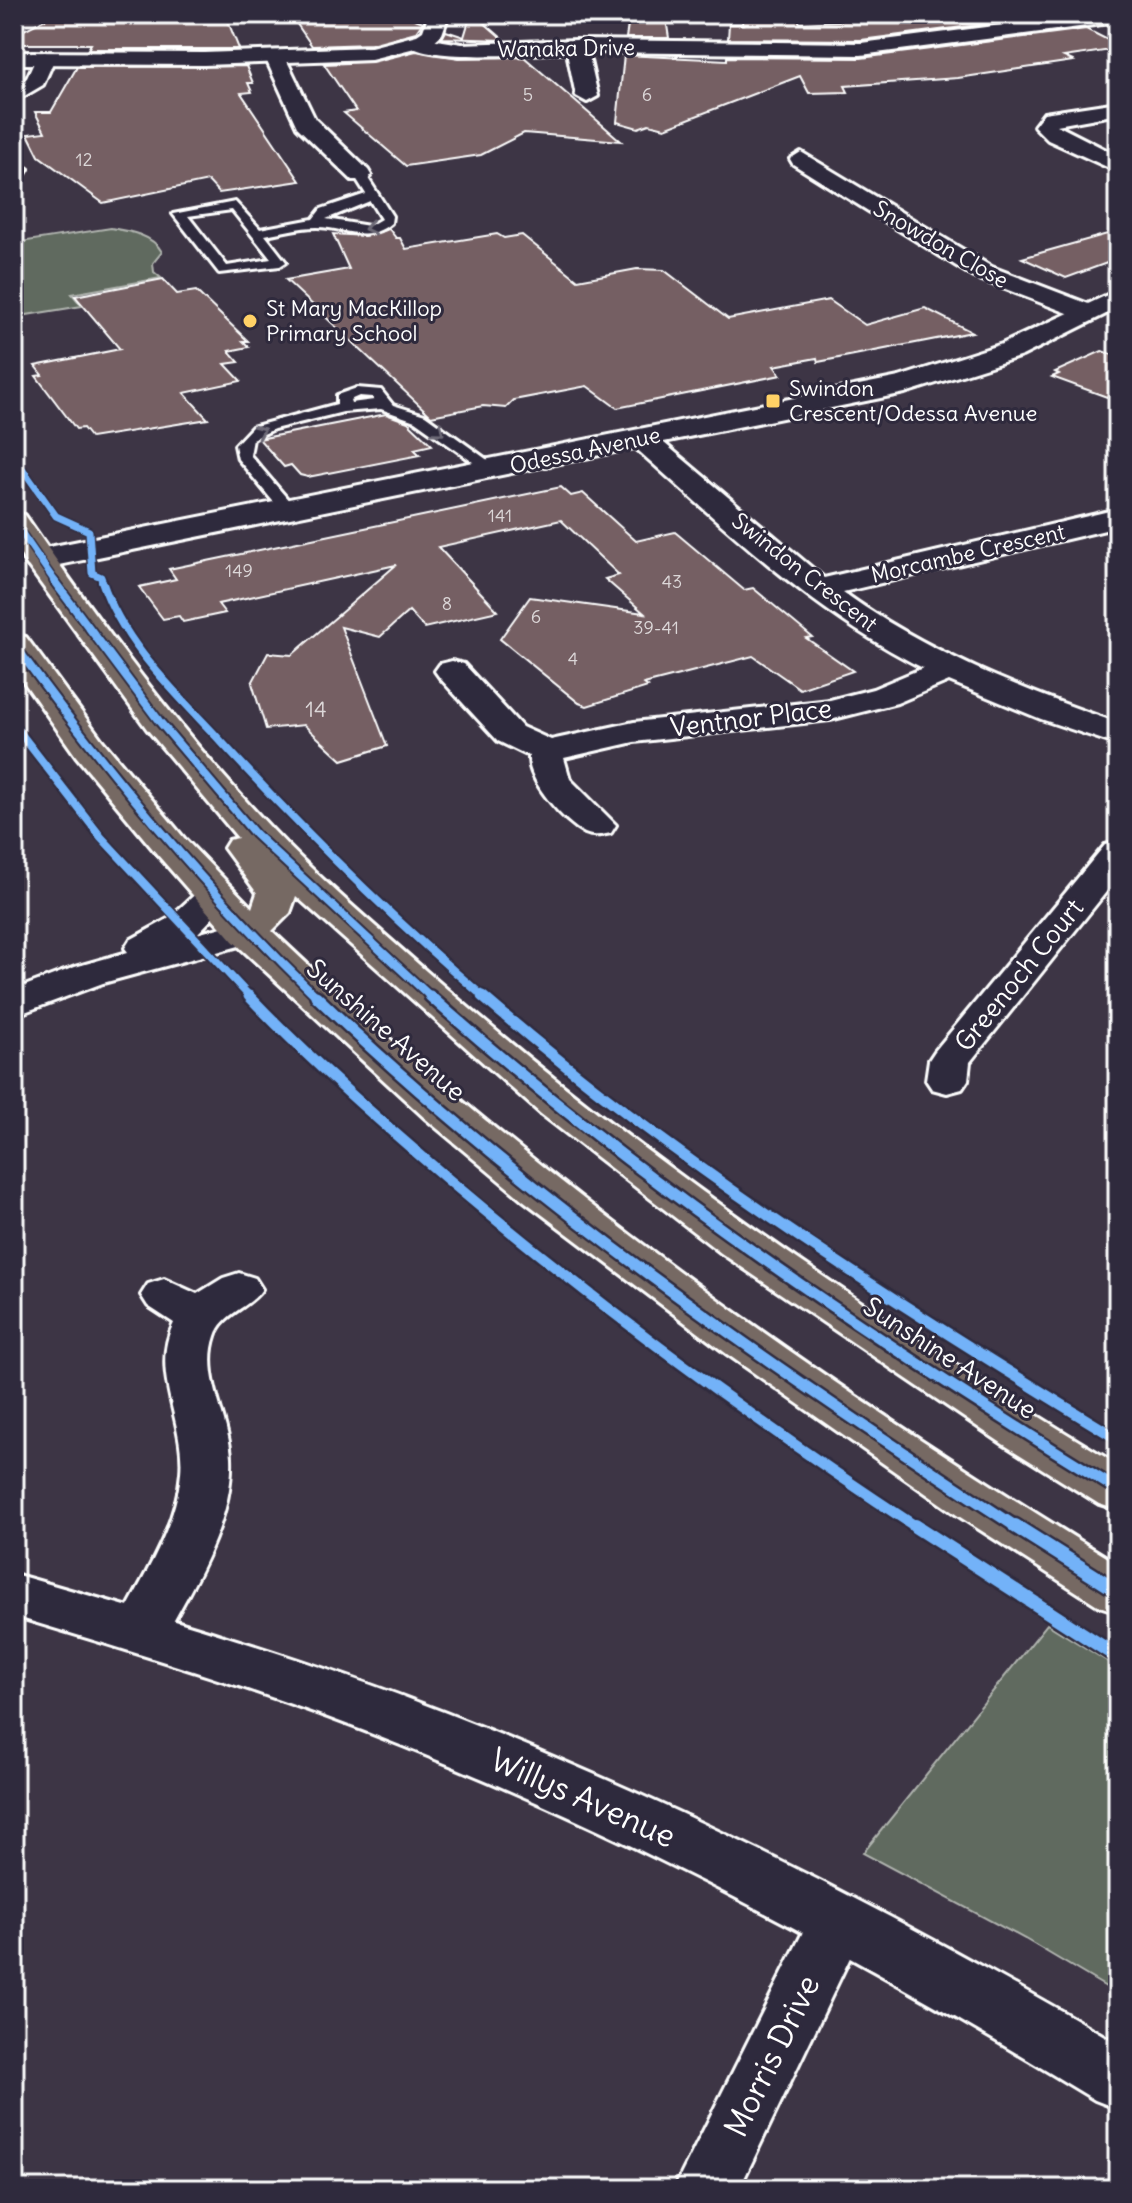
<svg xmlns="http://www.w3.org/2000/svg" width="1132" height="2203" viewBox="0 0 1132 2203" font-family="Delius,sans-serif">
  <rect width="100%" height="100%" fill="#3d3545"/>
  <filter id="ink" filterUnits="userSpaceOnUse"><feTurbulence type="fractalNoise" baseFrequency=".0125" numOctaves="2"/><feDisplacementMap in="SourceGraphic" scale="16" xChannelSelector="R" yChannelSelector="G"/><feConvolveMatrix kernelMatrix="1 2 1 2 8 2 1 2 1" color-interpolation-filters="sRGB"/></filter>
  <g filter="url(#ink)">
    <g fill="#606a5f" stroke="#b0b4af" stroke-width="2">
      <path d="M111,228C129,231 153,235 162,252L153,263L154,272L161,278L72,294L82,306L14,317V243Z"/>
      <polygon points="1047,1624 1118,1668 1118,1994 1025,1939 863,1853"/>
    </g>
    <g fill="#755f63" stroke="#fff" stroke-width="2">
      <polygon points="55,14 225,14 239,49 88,49 91,44 14,44 14,35"/>
      <polygon points="290,14 402,14 423,22 416,32 371,44 312,46"/>
      <polygon points="471,14 474,14 504,40 442,38 446,31 464,37"/>
      <polygon points="740,14 795,14 800,23 926,17 932,23 1000,14 1057,15 861,40 728,39 729,24 743,24"/>
      <polygon points="629,18 666,19 669,38 626,38"/>
      <polygon points="1086,29 1118,45 1118,49 1064,57 1073,61 958,78 845,86 848,92 809,93 800,76 665,128 649,124 638,128 617,122 624,55 727,60 727,57 861,58"/>
      <polygon points="416,51 459,58 524,57 621,141 524,133 481,155 406,166 344,113 356,111 324,64 372,62"/>
      <polygon points="246,66 253,83 248,83 252,92 241,93 300,181 219,193 208,181 103,203 39,156 28,134 45,132 35,112 51,112 77,67"/>
      <polygon points="389,229 396,238 400,238 406,249 497,234 504,238 522,235 578,280 637,269 664,270 728,319 829,300 865,325 925,308 972,332 818,362 817,358 774,366 781,375 617,408 587,386 514,400 506,408 483,406 431,416 286,280 349,269 333,234 364,236"/>
      <polygon points="1118,231 1118,259 1066,278 1022,258"/>
      <polygon points="163,279 177,294 196,291 248,341 243,341 249,347 229,351 239,362 225,364 241,381 184,393 208,419 91,438 83,428 76,429 36,376 42,375 35,366 120,349 75,296"/>
      <polygon points="1102,351 1118,357 1118,401 1052,377 1059,374 1055,372"/>
      <polygon points="386,414 408,422 432,445 414,449 420,455 308,477 300,475 291,465 284,467 259,439"/>
      <polygon points="561,487 571,496 583,493 636,541 675,532 744,590 753,588 812,637 806,638 853,671 800,689 753,656 644,684 648,687 587,706 579,703 500,639 530,597 644,613 605,579 619,575 561,520 438,547 498,611 424,628 409,611 380,637 341,627 387,746 342,760 304,725 266,729 252,683 268,653 292,655 396,565 218,604 225,613 183,622 179,616 163,619 139,587 176,579 169,569"/>
    </g>
    <g fill="none" stroke-linecap="round" stroke-linejoin="round">
      <g stroke="#fff" stroke-width="6">
        <g id="service">
          <path d="M360,171L364,172L392,216L391,223C367,244 344,227 317,227C299,227 282,232 265,235L286,262L280,266L219,273L173,214L235,202L260,229L313,219L321,209L366,194L354,175ZM370,201L381,219L369,226L326,219ZM232,210L271,259L227,266L188,216Z"/>
          <path d="M357,388L381,390L393,405L425,415L500,469L487,472L415,421L381,409L343,412L274,429L253,439L250,455L296,509L282,512L238,459L235,445L252,427L337,404V395ZM359,396L372,397L374,400L351,403L350,400Z"/>
        </g>
      </g>
      <g stroke="#fff" stroke-width="6">
        <g id="minor">
          <path d="M1088,14H1118V22L861,55L588,52L598,96L587,102L576,96L567,52C538,53 426,63 408,43L418,37L462,44L576,40L861,43Z"/>
          <polygon points="275,51 285,57 315,119 368,170 371,175 368,180 352,180 297,127 265,57"/>
          <polygon points="45,52 55,58 43,85 14,102 14,86 27,78 38,54"/>
          <polygon points="1118,102 1118,114 1057,125 1118,156 1118,172 1048,140 1034,126 1044,113"/>
          <polygon points="801,152 992,267 1099,308 1103,313 1090,321 1081,318 974,277 793,164 790,159"/>
          <polygon points="14,160 28,169 25,174 14,175"/>
          <path d="M641,430L651,432L824,578L1118,509V527L843,592C926,652 1022,690 1118,723V745L1041,719L949,681L897,703L830,720L634,742L564,758L570,779L616,825L611,833C602,835 594,837 585,833C564,822 527,781 529,756L498,741L440,678L435,671L440,664L452,661L464,664L522,727L551,740L634,722L830,700L873,689L923,668C812,613 723,525 631,444L627,438L631,432Z"/>
          <polygon points="1118,842 1118,877 970,1062 968,1080 962,1089 947,1093 932,1089 926,1080 929,1060 935,1051 1105,845"/>
          <polygon points="214,886 227,889 233,897 197,934 247,920 261,924 266,932 261,940 103,983 14,1016 14,990 75,967 128,952 125,948 130,940 168,919 201,889"/>
          <path d="M239,1273L255,1278L262,1289C250,1308 222,1313 215,1336C201,1376 229,1417 231,1457C234,1524 190,1589 160,1646L141,1652L122,1646L115,1631C140,1582 176,1530 181,1473C186,1421 149,1373 174,1323L148,1306L141,1295L148,1284L164,1279L197,1294L223,1278Z"/>
          <polygon points="838,1896 859,1904 867,1922 739,2189 674,2189 817,1904"/>
        </g>
      </g>
      <g stroke="#fff" stroke-width="6">
        <g id="tertiary">
          <polygon points="429,14 449,14 442,34 431,44 371,59 204,65 14,64 14,52 204,53 371,47 417,35 423,31"/>
          <polygon points="1118,290 1118,308 1022,356 905,393 39,569 28,566 23,559 28,552 39,549 899,377 1002,344"/>
          <path d="M14,1574C159,1615 305,1658 446,1713C679,1804 902,1917 1118,2044V2109L1095,2100C873,1965 645,1842 403,1746C276,1695 145,1655 14,1616Z"/>
        </g>
      </g>
      <g stroke="#fff" stroke-width="6">
        <path id="primary" d="M14,513L25,515C100,624 179,731 270,827C318,878 373,924 426,971C640,1159 874,1318 1118,1465V1510L1099,1504L1003,1444L721,1253L541,1114L296,896L290,913L272,931C527,1175 817,1381 1118,1564V1612L1099,1606L957,1515L727,1354L523,1200L426,1119L233,941L157,854L76,756L14,668V634L26,637L102,740L184,838L252,908L257,893L224,848L229,840L238,838L147,729L26,563L14,545Z"/>
      </g>
      <use href="#service" fill="#2f2a3d" fill-rule="evenodd"/>
      <use href="#minor" fill="#2f2a3d" fill-rule="evenodd"/>
      <use href="#tertiary" fill="#2f2a3d" fill-rule="evenodd"/>
      <use href="#primary" fill="#766964" fill-rule="evenodd"/>
      <g stroke="#2f2a3d" stroke-width="10">
        <g id="cycleway-far3">
          <polyline points="14,457 56,516 89,531 92,573 101,577 103,583"/>
          <polyline points="14,522 56,583"/>
        </g>
      </g>
      <g stroke="#2f2a3d" stroke-width="12">
        <g id="cycleway-far2">
          <polyline points="54,581 159,721 255,834 432,998"/>
          <path d="M102,581C122,642 173,690 216,736C301,829 389,916 485,998"/>
          <path d="M14,644C106,771 205,889 318,998"/>
          <polyline points="14,725 101,837 251,998"/>
        </g>
      </g>
      <g stroke="#2f2a3d" stroke-width="16">
        <g id="cycleway-far1">
          <path d="M249,996C312,1062 381,1122 450,1181C598,1306 756,1422 918,1528"/>
          <path d="M316,996C527,1200 773,1368 1018,1528"/>
          <path d="M430,996C641,1185 877,1342 1118,1490"/>
          <path d="M482,996C678,1166 898,1305 1118,1439"/>
        </g>
      </g>
      <g stroke="#2f2a3d" stroke-width="19">
        <g id="cycleway">
          <polyline points="915,1526 1118,1657"/>
          <polyline points="1015,1526 1118,1591"/>
        </g>
      </g>
      <use href="#cycleway-far3" stroke="#73b2f8" stroke-width="7"/>
      <use href="#cycleway-far2" stroke="#73b2f8" stroke-width="8"/>
      <use href="#cycleway-far1" stroke="#73b2f8" stroke-width="11"/>
      <use href="#cycleway" stroke="#73b2f8" stroke-width="14"/>
    </g>
    <defs><path id="oneway-chevron" d="M-2-3.5L2.5 0L-2 3.5" fill="none" stroke-width="1.6" stroke-linecap="round" stroke-linejoin="round" transform="scale(2)"/></defs>
    <g stroke="#6d6a77">
      <use href="#oneway-chevron" transform="translate(370 228) rotate(167)"/>
      <use href="#oneway-chevron" transform="translate(260 431) rotate(-24)"/>
      <use href="#oneway-chevron" transform="translate(439 431) rotate(39)"/>
    </g>
  </g>
  <g fill="#ffd166" stroke="#2f2a3d" stroke-width="3">
    <circle cx="250" cy="321" r="8"/>
    <rect x="765" y="393" width="16" height="16" rx="4"/>
  </g>
  <g text-anchor="middle" stroke-width="6" stroke-linejoin="round" paint-order="stroke">
    <g font-size="18" fill="#dcd7d8">
      <text x="528" y="101">5</text>
      <text x="647" y="101">6</text>
      <text x="84" y="166">12</text>
      <text x="500" y="522">141</text>
      <text x="239" y="577">149</text>
      <text x="672" y="588">43</text>
      <text x="447" y="610">8</text>
      <text x="536" y="623">6</text>
      <text x="656" y="634">39-41</text>
      <text x="573" y="665">4</text>
    </g>
    <g font-size="22" fill="#fff" stroke="#2f2a3d">
      <text transform="translate(566 48) rotate(-1)" y="8">Wanaka Drive</text>
      <text transform="translate(941 244) rotate(30)" y="8">Snowdon Close</text>
      <text transform="translate(585 450) rotate(-12)" y="8">Odessa Avenue</text>
      <text transform="translate(968 553) rotate(-13)" y="8">Morcambe Crescent</text>
      <text transform="translate(805 572) rotate(38)" y="8">Swindon Crescent</text>
    </g>
    <g font-size="22" fill="#fff" stroke="#2f2a3d" text-anchor="start">
      <text x="266" y="316">St Mary MacKillop<tspan x="266" dy="25">Primary School</tspan></text>
      <text x="789" y="396">Swindon<tspan x="789" dy="25">Crescent/Odessa Avenue</tspan></text>
    </g>
    <g font-size="22" fill="#dcd7d8">
      <text x="316" y="717">14</text>
    </g>
    <g font-size="26" fill="#fff" stroke="#2f2a3d">
      <text transform="translate(751 718) rotate(-7)" y="9">Ventnor Place</text>
      <text transform="translate(1019 975) rotate(-51)" y="9">Greenoch Court</text>
      <text transform="translate(386 1030) rotate(41)" y="9">Sunshine Avenue</text>
      <text transform="translate(950 1358) rotate(33)" y="9">Sunshine Avenue</text>
    </g>
    <g font-size="32" fill="#fff" stroke="#2f2a3d">
      <text transform="translate(583 1798) rotate(24)" y="11">Willys Avenue</text>
      <text transform="translate(772 2056) rotate(-64)" y="11">Morris Drive</text>
    </g>
  </g>
  <rect width="1132" height="2203" fill="none" stroke="#2f2a3d" stroke-width="48"/>
  <rect x="24" y="24" width="1084" height="2155" fill="none" stroke="#fff" stroke-width="3" filter="url(#ink)"/>
</svg>
